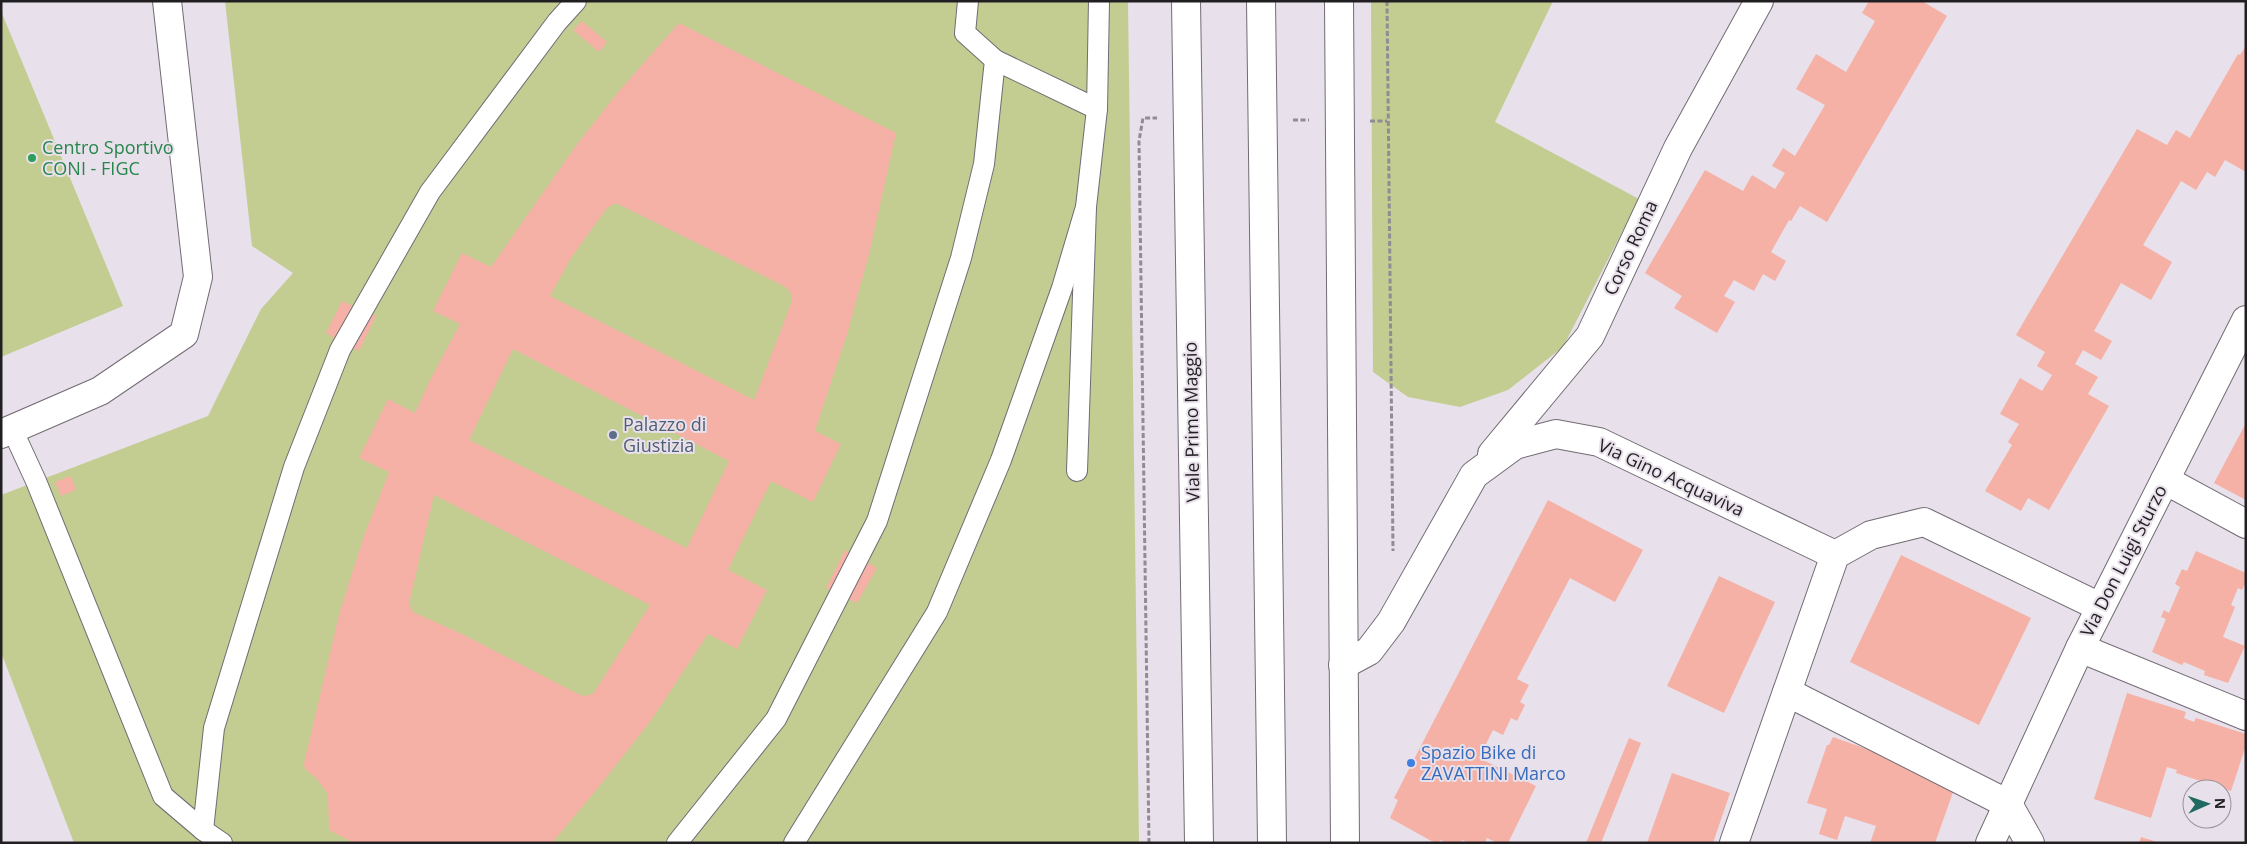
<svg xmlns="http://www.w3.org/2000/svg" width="2247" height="844" viewBox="0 0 2247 844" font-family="'Open Sans',sans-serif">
  <rect width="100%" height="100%" fill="#e8e0ea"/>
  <g fill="#c3cd91">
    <polygon points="225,1 1128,1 1139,843 74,843 1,652 1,495 208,416 261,309 293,273 252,246"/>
    <polygon points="1371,1 1553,1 1495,122 1639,199 1563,347 1508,390 1460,407 1408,397 1373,372"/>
    <polygon points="1,11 123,306 1,357"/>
  </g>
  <g fill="#f5b1a5" fill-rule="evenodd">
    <polygon points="1869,1 1922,1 1947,16 1827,222 1800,206 1791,221 1789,220 1771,252 1786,261 1775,281 1763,274 1754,291 1734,280 1724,296 1735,302 1717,333 1674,308 1682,296 1645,273 1705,170 1743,191 1752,175 1775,189 1785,173 1772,166 1783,148 1795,156 1825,105 1796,89 1816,54 1846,72 1875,21 1862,13"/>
    <polygon points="582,21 607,42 599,52 573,30"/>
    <path d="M679,23L896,133L869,254L848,331L815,431L841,444L813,502L771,481L728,570L767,590L737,649L708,634L652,719L602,783L552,843H354L329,830L328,794L316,778L305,769L304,763L340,611L364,536L389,472L359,458L388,399L415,413L430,380L460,324L433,311L462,253L491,267L575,147L619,91ZM616,203L784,286L790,291L792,301L754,400L550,296L571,258L607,208ZM513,349L729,461L687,548L469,440ZM434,495L650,605L593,694L584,696L578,694L464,635L413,612L409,604Z"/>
    <polygon points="2246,46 2246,172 2225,160 2215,177 2207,172 2196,190 2181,181 2143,245 2172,262 2151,300 2121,283 2094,331 2112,341 2101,360 2083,350 2075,364 2098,377 2088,394 2109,406 2049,510 2028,498 2021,511 1985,491 2012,445 2008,442 2019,424 2000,414 2020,378 2042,391 2052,375 2037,366 2045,352 2016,335 2137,129 2167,145 2176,130 2190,138 2238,54 2240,55"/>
    <polygon points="342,301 376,316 359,351 326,333"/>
    <polygon points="2246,423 2246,500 2214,483"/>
    <polygon points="71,476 76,490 61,496 55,482"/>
    <polygon points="1548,500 1643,550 1615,602 1570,578 1517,679 1529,685 1520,702 1525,705 1517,721 1511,718 1503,735 1493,730 1479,758 1536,786 1508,843 1497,843 1487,838 1485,843 1468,843 1462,840 1461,843 1446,843 1440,840 1439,843 1435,843 1390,818 1398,800 1394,798"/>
    <polygon points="845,550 877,568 857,603 826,588"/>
    <polygon points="2196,551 2246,573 2246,582 2242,590 2238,588 2231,605 2235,607 2223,637 2245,646 2228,683 2204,675 2205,671 2184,662 2182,665 2152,652 2166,619 2161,617 2164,610 2169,613 2180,587 2175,584 2182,569 2187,571"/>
    <polygon points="1901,555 2031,618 1979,725 1850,662"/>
    <polygon points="1719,576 1775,602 1724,713 1667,686"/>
    <polygon points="2127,693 2186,712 2184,718 2194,722 2196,718 2246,734 2246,745 2231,791 2176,773 2177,770 2167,767 2151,818 2094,799"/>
    <polygon points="1833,737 1957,781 1935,843 1870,843 1876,826 1845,816 1837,840 1819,834 1827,809 1807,803 1827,745 1829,745"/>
    <polygon points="1629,738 1641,743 1601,843 1586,843"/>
    <polygon points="1672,773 1730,793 1713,843 1647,843"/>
    <polygon points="2141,837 2157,842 2157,843 2139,843"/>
  </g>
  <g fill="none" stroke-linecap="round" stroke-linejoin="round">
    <g stroke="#736b74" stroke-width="22">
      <g id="service">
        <polyline points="995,60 1097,109"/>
        <polyline points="12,429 36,481 163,796 203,830 222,843"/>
        <polyline points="1077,471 1086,207 1097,109 1099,1"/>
        <polyline points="203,830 214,728 294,467 340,350 430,192 557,22 576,1"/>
        <polyline points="677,843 776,719 877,521 961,258 984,164 995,60 965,33 968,1"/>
        <polyline points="794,843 937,612 1001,460 1062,288 1086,207"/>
      </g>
    </g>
    <g stroke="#736b74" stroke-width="30">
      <g id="minor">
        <polyline points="1186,1 1199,843"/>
        <polyline points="1339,1 1345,843"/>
        <polyline points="1,434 100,391 184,334 198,277 167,1"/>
        <polyline points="1492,454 1590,336 1678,148 1759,1"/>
        <polyline points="2165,480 2246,524"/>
        <polyline points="2080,648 2246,716"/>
        <polyline points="1343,665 1369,651 1391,622 1474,475 1515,445 1556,434 1599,442 1835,555"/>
        <polyline points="1787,692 2008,804 2030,843"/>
        <polyline points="1734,843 1835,555 1871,535 1924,522 2100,607"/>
        <polyline points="1990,843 2080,648 2246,320"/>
      </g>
    </g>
    <g stroke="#736b74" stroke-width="30">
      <polyline id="tertiary" points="1261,1 1272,843"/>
    </g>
    <g stroke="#918b93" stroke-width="3" stroke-dasharray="5 2.5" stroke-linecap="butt">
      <polyline points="1387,1 1393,551"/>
      <polyline points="1293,120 1309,120"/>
      <polyline points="1370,121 1387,121"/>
      <polyline points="1149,843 1139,141 1143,118 1157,118"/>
    </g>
    <use href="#service" stroke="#fff" stroke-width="20"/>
    <use href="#minor" stroke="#fff" stroke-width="28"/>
    <use href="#tertiary" stroke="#fff" stroke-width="28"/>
  </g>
  <circle fill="#2e9e5b" stroke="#e8e0ea" stroke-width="2" cx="32" cy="158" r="5"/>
  <circle fill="#5c6f8a" stroke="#e8e0ea" stroke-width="2" cx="613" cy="435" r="5"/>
  <circle fill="#3f7fe0" stroke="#e8e0ea" stroke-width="2" cx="1411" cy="763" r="5"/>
  <g text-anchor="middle" stroke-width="4" stroke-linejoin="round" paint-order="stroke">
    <g font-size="18" fill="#27864d" stroke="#e8e0ea" text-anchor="start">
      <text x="42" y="154">Centro Sportivo<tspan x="42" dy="21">CONI - FIGC</tspan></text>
    </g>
    <g font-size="18" fill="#221f23" stroke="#e8e0ea">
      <text transform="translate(1631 248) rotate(-65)" y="6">Corso Roma</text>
      <text transform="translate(1192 422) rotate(-91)" y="6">Viale Primo Maggio</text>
      <text transform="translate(1671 478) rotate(25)" y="6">Via Gino Acquaviva</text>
      <text transform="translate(2124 561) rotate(-63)" y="6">Via Don Luigi Sturzo</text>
    </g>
    <g font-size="18" fill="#4e5e75" stroke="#e8e0ea" text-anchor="start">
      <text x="623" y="431">Palazzo di<tspan x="623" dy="21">Giustizia</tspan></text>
    </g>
    <g font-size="18" fill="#366cbe" stroke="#e8e0ea" text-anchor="start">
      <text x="1421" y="759">Spazio Bike di<tspan x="1421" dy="21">ZAVATTINI Marco</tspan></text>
    </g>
  </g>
  <rect width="2247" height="844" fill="none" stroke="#221f23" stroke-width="5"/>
  <g transform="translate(2207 804) rotate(88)"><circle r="24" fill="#e8e0ea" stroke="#99939a"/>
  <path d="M0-4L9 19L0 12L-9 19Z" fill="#216a62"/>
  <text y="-8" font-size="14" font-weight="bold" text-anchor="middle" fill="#221f23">N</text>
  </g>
</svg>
